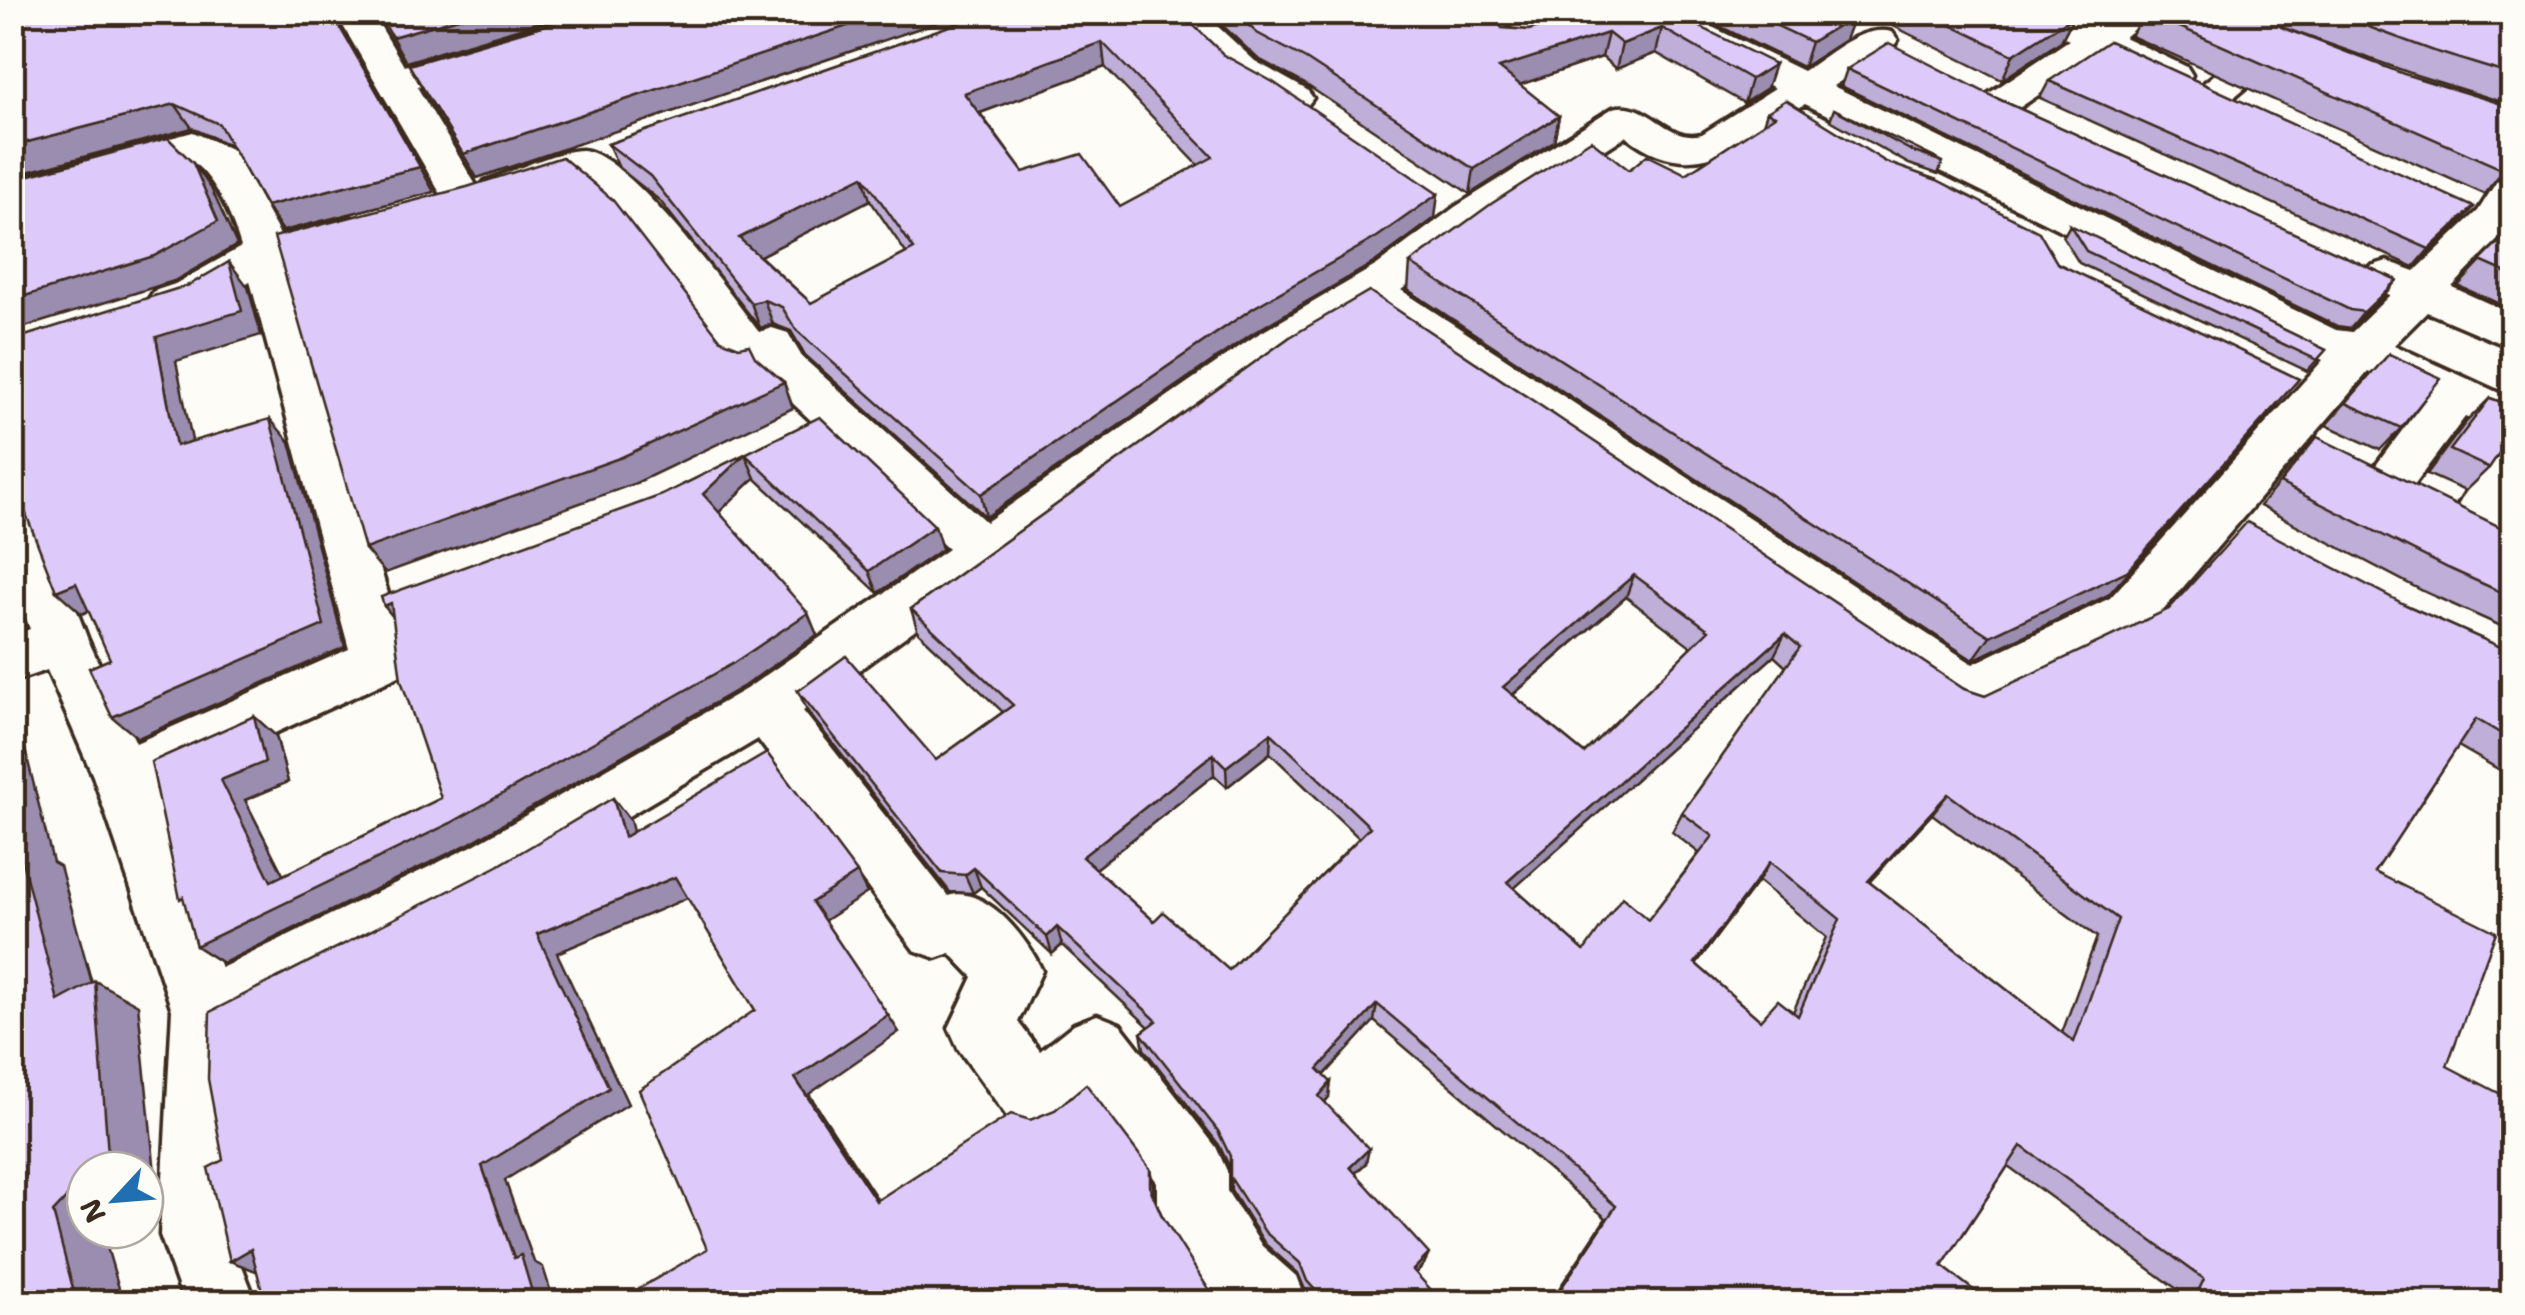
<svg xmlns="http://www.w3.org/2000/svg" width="2525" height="1315" viewBox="0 0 2525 1315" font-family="'Shantell Sans',sans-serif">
  <rect width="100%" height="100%" fill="#fdfcf7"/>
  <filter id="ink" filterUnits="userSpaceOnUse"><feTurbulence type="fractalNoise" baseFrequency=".01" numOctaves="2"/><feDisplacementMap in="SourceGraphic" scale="20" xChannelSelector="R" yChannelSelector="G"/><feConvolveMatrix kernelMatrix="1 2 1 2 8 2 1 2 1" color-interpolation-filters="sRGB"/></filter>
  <g filter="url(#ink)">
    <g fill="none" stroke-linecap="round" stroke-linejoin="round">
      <g stroke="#3b2a1e" stroke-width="7">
        <g id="minor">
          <path d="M335,12H372L404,66L589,12H649L644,20L417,87L479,190L485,181C510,173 557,150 582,150C627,152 730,294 759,332L772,328L788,333L802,357L986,522L1255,336L1377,265L1455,207L1613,108C1650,99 1665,143 1702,134L1775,88L1638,20L1633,12H1681L1803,71C1829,55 1861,24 1892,32L1898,40L1892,48L1833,86L2336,330L2352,332L2390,295L2371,286L2365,276L2371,266L2387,261L2415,271L2478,211L2497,181L2512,177V225L2452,287L2512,314V348L2427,312L2394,345L2512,399V436L2465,417L2407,494L2389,500L2371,494L2364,481L2426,399L2368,372L2148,628L1970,714L1950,707L1367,311L1287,358L803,711L948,896C986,884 1029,941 1042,971L1018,1022L1040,1051L1074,1024L1097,1015L1120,1024L1216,1147L1227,1171V1191L1262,1246L1296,1276L1306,1302H1218L1212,1296L1167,1225L1157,1200V1182L1092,1094L1059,1122L1035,1132L1011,1122L959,1050L949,1028L973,977L950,953L936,958L914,950L758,739L514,884L236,1027L230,1235L256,1302H184L160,1235L172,1010L93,776L47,670L12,682V636L30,629L12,580V488L30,493L37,507L88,640L136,743L349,649L250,281C221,298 189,322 154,313L147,302L154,291L175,284L241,247C232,216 215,175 187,158L12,207V180L193,132L233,150L280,235L349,217L364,221L371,231L364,241L288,261L408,660L399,676L155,788L221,968L472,846L746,689L948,549L768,380L761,366L751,369L735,364L627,223L575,179L500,203L485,199L480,210L465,214L450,210ZM1805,104L2323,360L2110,598L1973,664L1401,290L1485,227L1626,136C1694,190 1745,142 1805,104Z"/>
          <path d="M1162,12H1202L1255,61L1307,90L1313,98L1307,106C1264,117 1185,47 1162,12Z"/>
          <polygon points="2022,12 2071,12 2094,23 2111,12 2155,12 2124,37 2187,67 2192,75 2187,83 2173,87 2159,83 2099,54 2016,110 2002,114 1988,110 1982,102 1988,94 2069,40 2027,20"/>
          <polygon points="2294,12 2336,12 2228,102 2214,106 2200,102 2194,94 2200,86"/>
          <path d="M2512,450C2515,489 2515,554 2457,536L2449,522C2464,495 2483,458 2512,450Z"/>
        </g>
      </g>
      <use href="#minor" fill="#fdfcf7" fill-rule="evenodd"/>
    </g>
    <g fill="#beaed8" stroke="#3b2a1e" stroke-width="2.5" fill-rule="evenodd">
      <polygon points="12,12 333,12 332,14 434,192 283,231 232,146 192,128 12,176"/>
      <polygon points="590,12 967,12 477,178 409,65"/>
      <path d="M990,12L1224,55L1435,218L1375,262L1253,333L986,517L805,355L791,331L773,324L760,328L660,201L619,168L608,144ZM1105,67L1198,165L1120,207L1023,172L980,113ZM870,200L906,253L811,303L760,256Z"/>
      <polygon points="1208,12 1540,12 1506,28 1529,30 1670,12 1767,88 1744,103 1656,53 1616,69 1602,57 1519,85 1559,116 1554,141 1470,194 1305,84 1257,58"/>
      <polygon points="1691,12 1847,12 1845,40 1803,67"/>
      <polygon points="1865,12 2066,12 2074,16 2061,41 2002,80"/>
      <polygon points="2081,12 2104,12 2095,19"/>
      <polygon points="2144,12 2512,12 2512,105 2416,75 2281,27 2512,174 2498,177 2484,194 2131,36"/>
      <polygon points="1847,69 1994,97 2397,280 2383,296 2351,328 2337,326 1841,86"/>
      <polygon points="2049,81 2474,207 2459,224 2414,267 2040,98"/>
      <polygon points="1834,109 1943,162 1938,174 1909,164 1830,120"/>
      <polygon points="1767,112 1886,162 2057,263 2278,405 2108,595 1973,660 1408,290 1410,263 1686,174 1763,124"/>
      <polygon points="2070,225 2326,350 2307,371 2079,263 2063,237"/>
      <polygon points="2512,229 2512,309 2458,286"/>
      <path d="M1290,337L1964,689L1985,696L2406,605L2512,652V777L2458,746L2375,872L2447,1066L2512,1302H2170L2177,1289L2008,1166L1942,1266L1989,1302H1550L1606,1218L1374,1021L1324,1076L1329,1097L1325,1102L1366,1163L1355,1173L1424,1264L1415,1274L1442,1302H1315L1306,1292L1298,1273L1265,1244L1231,1190L1230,1168L1219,1145L1144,1049L1141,1033L1149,1027L1062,945L1052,954L981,887L973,893L950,892L808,712L798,691L936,760L1003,712L918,632L911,609ZM1626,597L1692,647L1584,753L1513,695ZM1774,656L1786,667L1682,813L1672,832L1699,853L1648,920L1584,951L1514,888ZM1270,753L1359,838L1229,970L1154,921L1095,869L1214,775L1227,787ZM1932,814L2097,937L2062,1033L1869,882ZM1758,881L1826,937L1793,1012L1760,1020L1696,964Z"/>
      <polygon points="2389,354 2401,428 2380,450 2326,425"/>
      <polygon points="2490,398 2512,406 2512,447 2501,450 2489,468 2465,491 2427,474 2466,422"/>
      <polygon points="820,417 942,549 878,593 755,478 719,512 817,635 744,686 470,843 223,963 196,946 185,902 276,736 288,782 245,800 283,875 441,798 662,495"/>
      <polygon points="2317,437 2512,533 2512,631 2423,591 2260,506"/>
    </g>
    <g fill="#9b8db0" stroke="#3b2a1e" stroke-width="2.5">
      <polygon points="479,12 574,12 406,62 392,37"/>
      <polygon points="889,12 967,12 477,178 463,154"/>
      <polygon points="1498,12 1540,12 1498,32 1495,18"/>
      <polygon points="2277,12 2292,12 2283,26 2268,29"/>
      <polygon points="1854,16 1845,40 1803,67 1811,42"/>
      <polygon points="2074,16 2061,41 2002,80 2013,55"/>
      <polygon points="1662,28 1656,53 1616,69 1622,44"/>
      <polygon points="1608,33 1602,57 1495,93 1499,68"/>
      <polygon points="1102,42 1105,67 969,117 964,93"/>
      <polygon points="1775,64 1767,88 1744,103 1751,79"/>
      <polygon points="175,104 192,128 12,176 12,146"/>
      <polygon points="1559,116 1554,141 1470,194 1474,169"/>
      <polygon points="2512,158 2512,174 2498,177 2504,170"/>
      <polygon points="193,163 211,188 237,245 174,281 12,331 12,300"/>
      <polygon points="420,167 434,192 283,231 266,206"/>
      <polygon points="863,176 870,200 748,262 739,238"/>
      <polygon points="1438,194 1435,218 1375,262 1253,333 986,517 981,494 1253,308"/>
      <polygon points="2474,207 2459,224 2414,267 2429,249"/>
      <polygon points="229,262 248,287 261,335 176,361 198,470 176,446 156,337"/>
      <polygon points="2397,280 2383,296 2351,328 2364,312"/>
      <polygon points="764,300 773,324 760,328 751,303"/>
      <polygon points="2299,379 2108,595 1973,660 1990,636"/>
      <polygon points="784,382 793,408 636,483 385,573 365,549"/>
      <polygon points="270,419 290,442 345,647 138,738 112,717"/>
      <polygon points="2512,432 2512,447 2491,453"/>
      <polygon points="745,454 755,478 714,517 703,494"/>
      <polygon points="935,526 942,549 878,593 869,571"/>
      <polygon points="1634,575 1626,597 1497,708 1503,687"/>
      <polygon points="76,583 101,605 82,614 56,591"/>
      <polygon points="391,603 402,628 384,606"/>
      <polygon points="808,613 817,635 744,686 470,843 223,963 196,946 221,780 254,716 276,736 288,782 245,800 295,898"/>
      <polygon points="1785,634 1774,656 1501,900 1507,882"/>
      <polygon points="12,726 21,733 53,862 60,866 96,998 95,981 138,1005 155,1173 145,1183 145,1170 93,1170 12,842"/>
      <polygon points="1271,733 1270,753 1227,787 1226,767"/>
      <polygon points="1213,754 1214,775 1086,876 1082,857"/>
      <polygon points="1948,794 1932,814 1853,900 1868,881"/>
      <polygon points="613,798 630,820 640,858 624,837"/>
      <polygon points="1770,862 1758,881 1684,980 1695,963"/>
      <polygon points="974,868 981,887 973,893 965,875"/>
      <polygon points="857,873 867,893 824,921 812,902"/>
      <polygon points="675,877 690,897 557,953 628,1104 505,1180 534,1262 543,1267 554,1302 535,1302 514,1258 482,1166 537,934"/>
      <polygon points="1057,927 1062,945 1052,954 1047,937"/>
      <polygon points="1377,1004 1374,1021 1316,1084 1318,1069"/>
      <polygon points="888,1015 899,1032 809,1094 887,1214 876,1201 795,1078"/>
      <polygon points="1331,1082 1329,1097 1317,1110 1319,1096"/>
      <polygon points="1369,1149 1366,1163 1348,1180 1350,1167"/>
      <polygon points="1150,1169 1153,1183 1154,1201 1150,1188"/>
      <polygon points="85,1178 85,1230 102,1230 123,1302 64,1302 53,1212"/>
      <polygon points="251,1249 261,1273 230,1261"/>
      <polygon points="1429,1254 1424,1264 1408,1281 1413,1270"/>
    </g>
    <g fill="#ddcafb" stroke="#3b2a1e" stroke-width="2.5" fill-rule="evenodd">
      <polygon points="12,12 331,12 420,167 266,206 219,124 175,104 12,146"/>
      <polygon points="378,12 479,12 392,37"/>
      <polygon points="590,12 889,12 463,154 409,65"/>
      <path d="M990,12H1180L1224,55L1273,82L1438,194L1377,237L1253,308L981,494L796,330L782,307L764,300L751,303L650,176L608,144ZM1102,42L1213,157L1120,207L1082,154L1023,172L964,93ZM863,176L914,249L811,303L739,238Z"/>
      <polygon points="1234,12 1498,12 1495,18 1502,28 1529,30 1555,22 1574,12 1670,12 1775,64 1751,79 1662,28 1622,44 1608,33 1499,68 1559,116 1474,169 1306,59 1257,33"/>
      <polygon points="1748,12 1847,12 1854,16 1811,42"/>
      <polygon points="1924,12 2066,12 2074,16 2013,55"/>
      <polygon points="2146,12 2277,12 2275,14 2281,27 2404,74 2512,107 2512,159 2504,170"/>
      <polygon points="2328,12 2512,12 2512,75 2434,51"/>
      <polygon points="2109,41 2474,207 2429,249 2049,81"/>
      <polygon points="1889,43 1994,97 2397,280 2364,312 2350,310 1847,69"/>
      <polygon points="1786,100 1886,162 1937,180 2039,232 2057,263 2299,379 2127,571 1990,636 1410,263 1491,204 1591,140 1629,170 1647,155 1686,174 1775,116 1767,112"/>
      <polygon points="1834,109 1943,162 1914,152"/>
      <polygon points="168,138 193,163 218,221 154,256 12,300 12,180"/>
      <polygon points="562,157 612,199 721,340 739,347 749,345 755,357 784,382 622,457 365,549 274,237 467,187"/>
      <polygon points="2070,225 2326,350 2317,360 2086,251"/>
      <polygon points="2512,229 2512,275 2480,261"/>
      <polygon points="229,262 242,311 156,337 176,446 270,419 324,625 112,717 89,668 110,659 76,583 56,591 12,478 12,340 189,285"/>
      <path d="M1369,291L1964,689L1985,696L2169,609L2247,522L2406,605L2512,652V740L2476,719L2375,872L2496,932L2447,1066L2512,1100V1302H2193L2204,1279L2021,1146L1942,1266L1989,1302H1552L1616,1206L1377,1004L1318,1069L1331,1082L1319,1096L1369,1149L1350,1167L1429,1254L1413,1270L1442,1302H1326L1307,1281L1300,1263L1265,1232L1230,1177V1156L1218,1131L1141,1033L1157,1021L1057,927L1047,937L974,868L965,875L942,873L798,691L846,656L936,760L1013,705L911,609L1290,337ZM1634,575L1709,630L1584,753L1503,687ZM1785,634L1800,647L1682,813L1713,836L1648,920L1622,897L1584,951L1507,882ZM1271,733L1370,827L1229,970L1163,912L1154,921L1082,857L1213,754L1226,767ZM1948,794L2118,919L2074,1042L1868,881ZM1770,862L1840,919L1798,1016L1778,1000L1760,1020L1695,963Z"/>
      <polygon points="2389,354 2441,378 2401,428 2346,403"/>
      <polygon points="2490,398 2512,406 2512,434 2489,468 2450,450"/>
      <polygon points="820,417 935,526 869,571 745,454 703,494 808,613 732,664 451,823 196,946 183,897 180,899 151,762 254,716 265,762 221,780 271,881 441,798 401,680 391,603 384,606 381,597 662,495"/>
      <polygon points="2317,437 2512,533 2512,597 2448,568 2280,483"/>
      <polygon points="767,753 857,873 812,902 888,1015 795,1078 876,1201 1011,1114 1030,1120 1055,1110 1086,1084 1150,1169 1150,1188 1161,1214 1207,1287 1217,1295 1209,1302 616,1302 707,1249 639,1090 755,1010 675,877 537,934 609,1088 482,1166 514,1258 521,1255 535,1302 265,1302 251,1249 230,1261 208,1168 223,1160 208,1079 210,1012 496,867 613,798 624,837"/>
      <polygon points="16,838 58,1001 95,981 108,1154 93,1170 85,1170 85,1178 53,1212 75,1296 64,1302 12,1302 12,840"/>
    </g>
  </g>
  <rect width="2525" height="1315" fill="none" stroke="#fdfcf7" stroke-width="50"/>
  <rect x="25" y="25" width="2475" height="1265" fill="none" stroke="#3b2a1e" stroke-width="4" filter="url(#ink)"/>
  <g transform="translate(115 1200) rotate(244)"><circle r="48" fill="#fdfcf7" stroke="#afa8a0" stroke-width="2.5"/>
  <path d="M0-8L18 38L0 25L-18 38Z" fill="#1f6fb2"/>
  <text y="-15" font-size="28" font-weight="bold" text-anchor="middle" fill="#3b2a1e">N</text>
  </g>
</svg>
